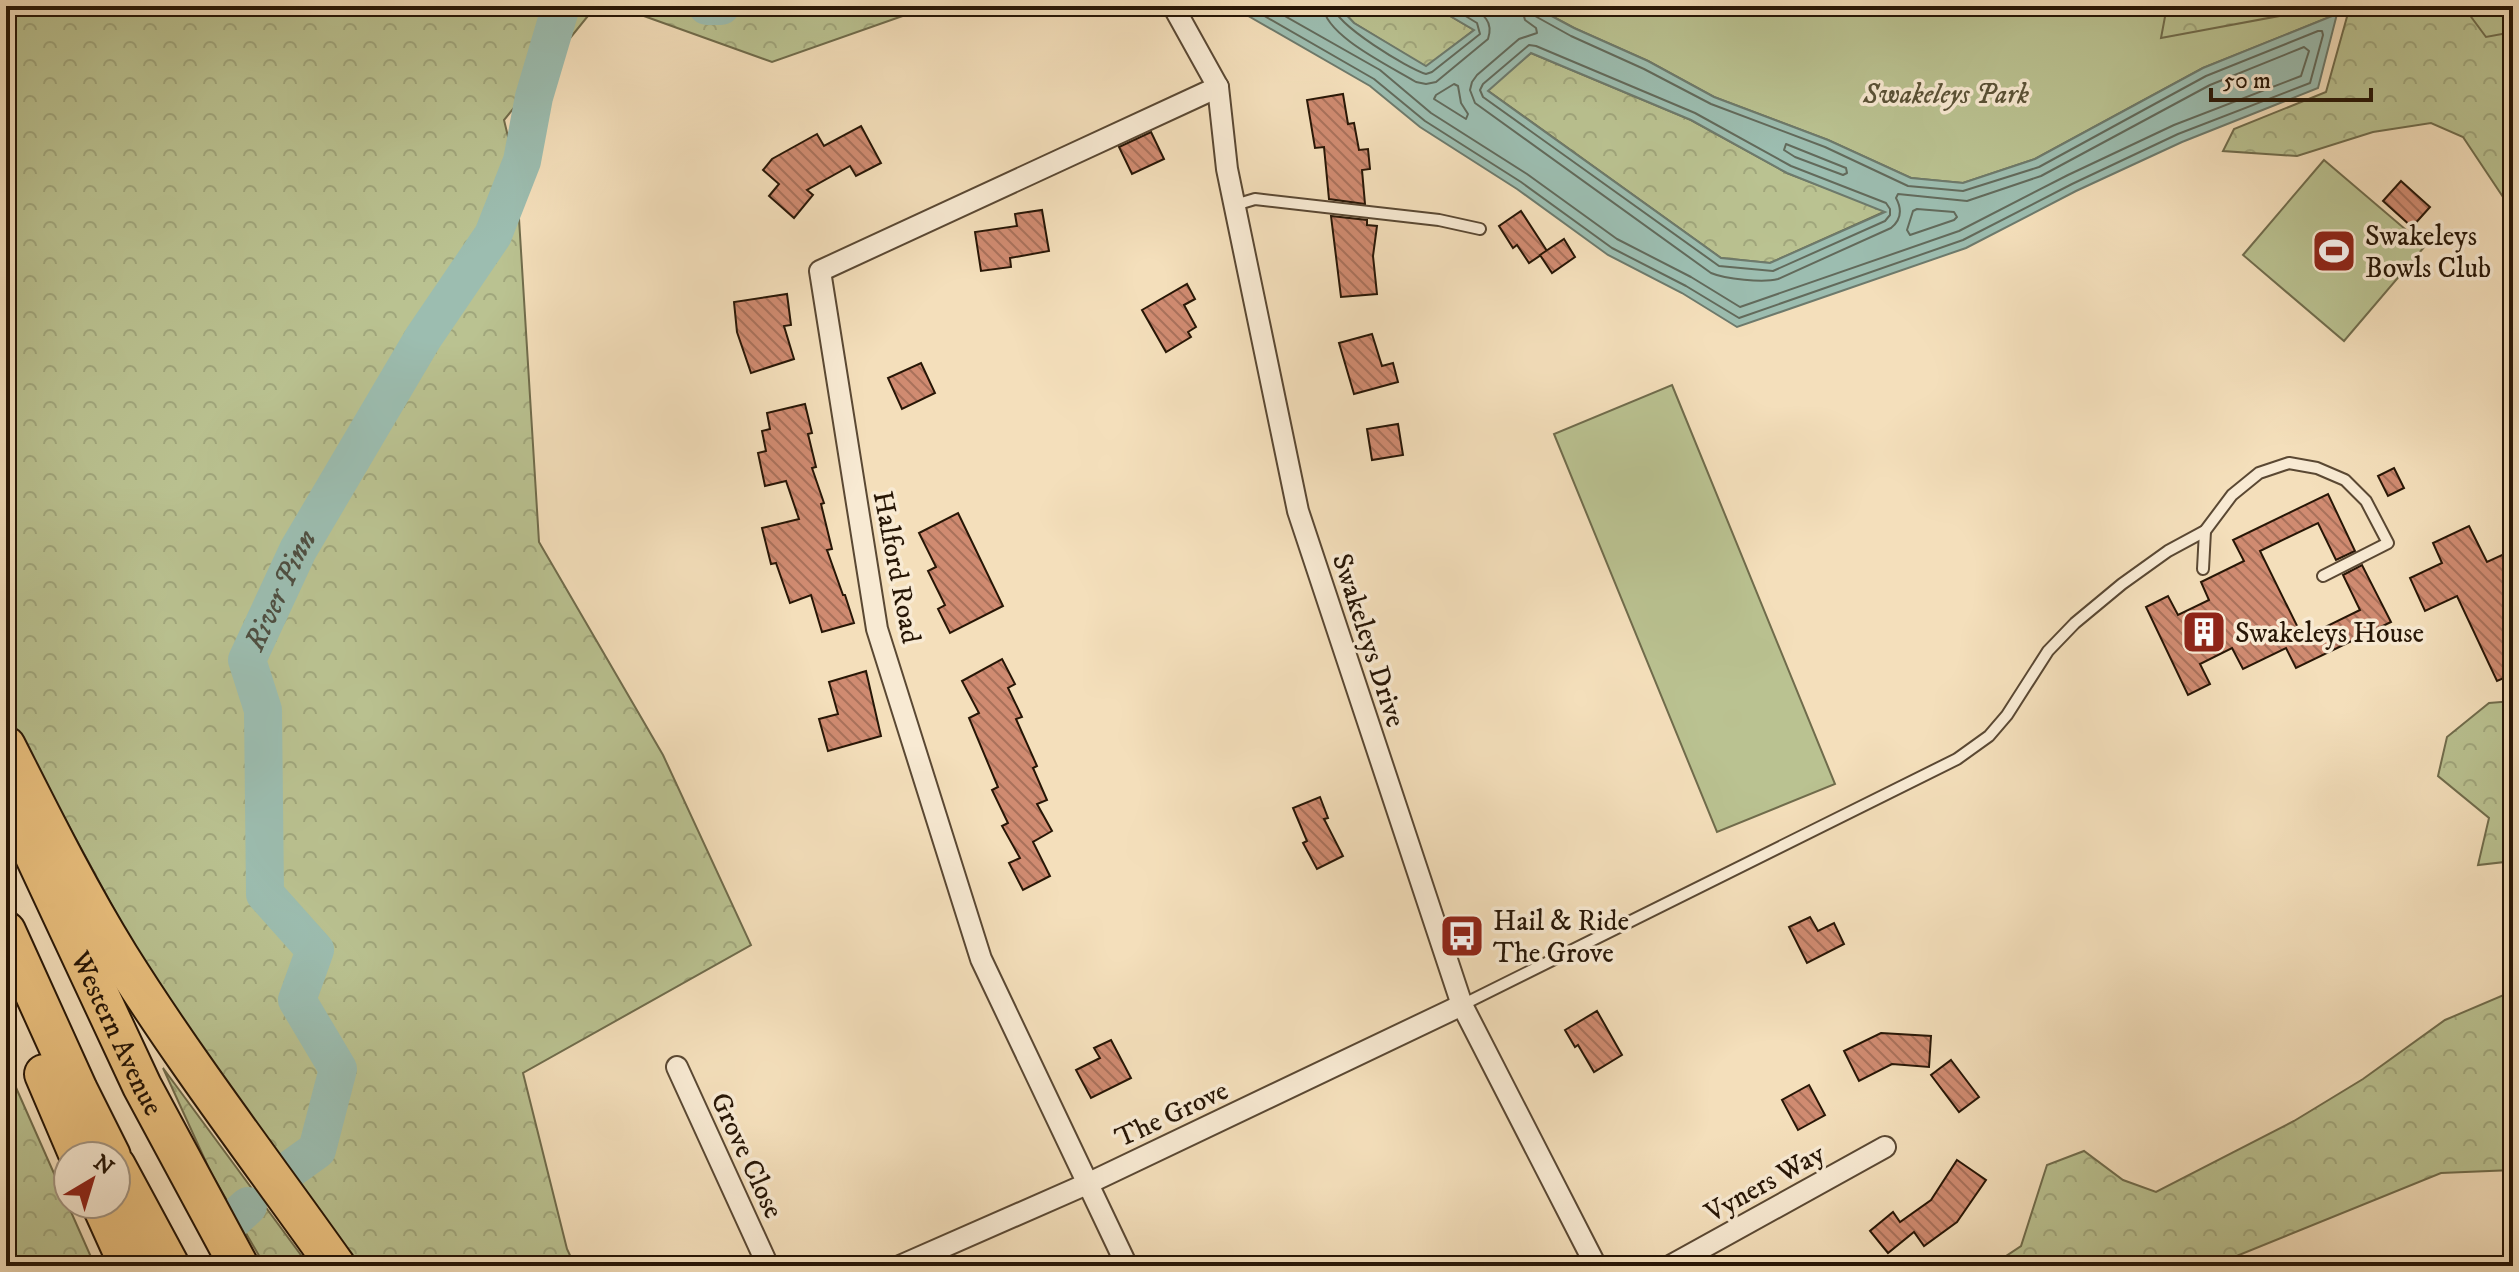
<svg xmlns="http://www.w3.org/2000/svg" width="2519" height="1272" viewBox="0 0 2519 1272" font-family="'IM FELL DW Pica',serif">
  <defs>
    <pattern id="forest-crowns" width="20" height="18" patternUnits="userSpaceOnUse" patternTransform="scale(2)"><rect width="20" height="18" fill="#bac291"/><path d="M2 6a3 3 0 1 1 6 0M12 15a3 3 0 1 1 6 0" fill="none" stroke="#a0a67c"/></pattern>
    <pattern id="building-back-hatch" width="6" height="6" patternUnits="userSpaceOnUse" patternTransform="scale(2)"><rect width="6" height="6" fill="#d08b71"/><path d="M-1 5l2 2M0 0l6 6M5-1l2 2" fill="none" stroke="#a9715b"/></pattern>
  </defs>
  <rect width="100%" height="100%" fill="#f4dfbb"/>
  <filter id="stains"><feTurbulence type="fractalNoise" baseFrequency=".0025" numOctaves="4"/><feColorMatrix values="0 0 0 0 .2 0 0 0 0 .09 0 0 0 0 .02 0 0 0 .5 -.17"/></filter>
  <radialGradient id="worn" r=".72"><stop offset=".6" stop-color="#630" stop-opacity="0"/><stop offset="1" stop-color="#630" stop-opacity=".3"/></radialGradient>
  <g fill="#bac291" stroke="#706c4c" stroke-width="2">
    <polygon points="1533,6 2513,6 2513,49 2470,44 2337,14 2203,68 2035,159 1963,183 1911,178 1828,140 1714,97 1648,61 1574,28"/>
    <polygon points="2324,160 2425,246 2344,341 2243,255"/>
    <polygon points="1672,385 1835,784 1717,832 1554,434"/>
  </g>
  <g fill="url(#forest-crowns)" stroke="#706c4c" stroke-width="2">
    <polygon points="6,6 596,6 504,120 516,170 539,542 663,755 751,945 523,1073 567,1249 575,1266 357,1266 219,1076 140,957 6,710"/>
    <polygon points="616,6 931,6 772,62"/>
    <polygon points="1338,6 1433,6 1474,30 1426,67 1354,23"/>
    <polygon points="2167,6 2333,6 2161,38"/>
    <polygon points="2350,6 2463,6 2486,37 2513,32 2513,212 2463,137 2431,123 2373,132 2297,156 2223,151 2234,129 2326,92"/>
    <polygon points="1531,53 1691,120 1787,173 1886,211 1770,263 1721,258 1487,90"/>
    <polygon points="2513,701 2513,861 2478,865 2489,818 2438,776 2447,737 2489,703"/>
    <polygon points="2506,994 2513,995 2513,1170 2441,1173 2212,1266 1991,1266 2021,1246 2047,1165 2084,1151 2123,1180 2156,1192 2294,1121 2363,1079 2445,1020"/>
    <polygon points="6,1065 95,1266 6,1266"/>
    <polygon points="163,1068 309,1266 265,1266 211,1173"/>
  </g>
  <path fill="#9cbdb0" stroke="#6d7a6c" stroke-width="2" fill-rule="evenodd" d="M1231,6H1338L1354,23L1426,66L1474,30L1433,6H1533L1574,28L1648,61L1714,97L1828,140L1911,178L1963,183L2035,159L2203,68L2337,14L2318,88L2182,142L2076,191L1966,248L1737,327L1682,293L1608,255L1517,189L1420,127L1370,86ZM1531,53L1691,120L1787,173L1885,212L1770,263L1721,258L1488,91Z"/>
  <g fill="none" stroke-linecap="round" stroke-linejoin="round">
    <g stroke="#626a5b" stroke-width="2">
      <polyline points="1247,6 1374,79 1425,121 1521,182 1612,248 1686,286 1739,318 1963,240 2072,184 2178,134 2310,83 2323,35 2322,31 2318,31 2206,76 2039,167 1963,191 1908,186 1825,147 1711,104 1644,69 1571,36 1535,16 1531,6"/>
      <path d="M1267,6L1380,70L1431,113L1527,174L1617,239L1691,277L1740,307L1959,231L2068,175L2174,125L2301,76L2309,51L2304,47L2210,85L2041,176L1967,201L1898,194L1896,198C1902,209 1902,219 1891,228L1778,279C1763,283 1725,279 1711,273L1475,103L1470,90L1472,82L1477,75L1519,39L1537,33L1536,28L1525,20L1521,6"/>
      <path d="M1323,6C1325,36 1392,67 1416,82L1426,84L1436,82L1488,39C1494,21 1483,14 1469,6"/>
      <path d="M1333,6C1336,25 1407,68 1426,74L1432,72L1480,34L1477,23L1449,6"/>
      <polygon points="1529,45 1536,46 1695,113 1791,166 1886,203 1890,209 1890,215 1885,221 1773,271 1719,266 1483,97 1480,90 1483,84"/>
      <polygon points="1454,84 1458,86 1461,103 1468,114 1466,119 1434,99 1436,95"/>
      <polygon points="1786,144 1846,168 1847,173 1843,175 1795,157 1784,150"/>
      <polygon points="1917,209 1954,212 1957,217 1954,220 1910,235 1907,230 1913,211"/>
    </g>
    <g stroke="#9cbdb0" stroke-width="38">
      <polyline points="707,6 721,6"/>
      <path id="s1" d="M278,1178L317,1150L338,1069L297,1000L315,950L265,894L263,710L247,660L298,550L423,338L493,235L522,161L534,97L561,6"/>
      <polyline points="233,1220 248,1206"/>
    </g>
  </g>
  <g fill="url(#building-back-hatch)" stroke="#271606" stroke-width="2">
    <polygon points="1343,94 1348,124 1354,123 1359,150 1368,149 1370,169 1362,170 1365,204 1329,199 1324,147 1315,148 1307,100"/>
    <polygon points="861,126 881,163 856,176 850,166 807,190 813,195 794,218 769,196 779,184 763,170 772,159 817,134 824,146"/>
    <polygon points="1151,132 1164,159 1132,174 1119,147"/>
    <polygon points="2401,181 2430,207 2412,227 2383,201"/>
    <polygon points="1042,210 1049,251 1010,258 1011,267 981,271 975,232 1017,226 1015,214"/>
    <polygon points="1521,211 1547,251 1529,263 1517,245 1513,248 1499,226"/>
    <polygon points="1331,216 1367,220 1367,225 1377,226 1373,256 1377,294 1341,297"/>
    <polygon points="1564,239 1575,257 1552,273 1540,255"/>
    <polygon points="1187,284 1195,299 1184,305 1196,327 1188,332 1191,337 1166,352 1142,310"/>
    <polygon points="787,294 791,325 784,326 794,359 751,373 737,332 734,302"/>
    <polygon points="1372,334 1382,366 1393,363 1398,382 1354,394 1339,343"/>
    <polygon points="921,363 935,393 902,409 888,378"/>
    <polygon points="805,404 812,433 808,434 816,467 812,468 824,503 821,504 832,549 827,550 843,595 845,595 854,623 822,632 811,595 790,603 776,563 771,564 762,528 799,519 786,481 765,486 758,453 766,451 762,431 770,429 767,413"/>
    <polygon points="1398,424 1403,455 1372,460 1367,429"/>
    <polygon points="2394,468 2404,488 2388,496 2378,476"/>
    <polygon points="2328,494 2355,551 2336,560 2318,523 2260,551 2303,638 2360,610 2343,575 2362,565 2391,622 2296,668 2286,648 2243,669 2232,648 2200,664 2210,684 2188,695 2146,607 2168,596 2178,615 2209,600 2201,582 2244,561 2233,540"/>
    <polygon points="958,513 1003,606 950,633 938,609 945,605 928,571 936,567 919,533"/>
    <polygon points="2469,526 2487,562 2513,550 2513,674 2497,681 2457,596 2425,611 2410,578 2442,563 2433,543"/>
    <polygon points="1002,659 1015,684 1008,688 1022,717 1016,719 1037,766 1033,768 1047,800 1037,804 1052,831 1033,842 1050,876 1023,890 1009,863 1020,858 1002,826 1008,823 992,790 998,787 969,718 979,713 962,681"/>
    <polygon points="866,671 881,736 828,751 819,719 838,714 829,682"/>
    <polygon points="1320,797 1328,818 1324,819 1343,856 1317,869 1303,843 1307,841 1293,808"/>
    <polygon points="1810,917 1818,931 1834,923 1844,944 1807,963 1789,927"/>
    <polygon points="1597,1011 1622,1055 1594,1072 1578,1045 1575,1047 1565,1030"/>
    <polygon points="1881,1033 1931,1036 1929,1067 1892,1064 1859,1081 1844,1051"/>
    <polygon points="1111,1040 1131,1078 1091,1098 1076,1070 1100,1058 1094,1048"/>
    <polygon points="1951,1060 1979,1097 1959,1112 1931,1075"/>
    <polygon points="1809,1085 1825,1115 1798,1130 1782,1100"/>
    <polygon points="1957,1160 1986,1180 1957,1222 1924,1246 1914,1232 1888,1253 1870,1231 1893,1212 1900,1222 1931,1200"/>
  </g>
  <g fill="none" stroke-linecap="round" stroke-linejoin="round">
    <g stroke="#5a4833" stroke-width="14">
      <g id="lane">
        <polyline points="1235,205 1255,199 1439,220 1480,229"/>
        <polyline points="2203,569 2205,531"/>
        <polyline points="1462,1005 1957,759 1989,736 2007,715 2048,651 2075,623 2122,584 2168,551 2205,531 2232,495 2259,473 2289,463 2317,468 2345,480 2366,501 2388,543 2323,576"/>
      </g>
    </g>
    <g stroke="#5a4833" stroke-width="24">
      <g id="street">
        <polyline points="1173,6 1218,87 1227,169 1298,511 1462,1005 1596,1266"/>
        <polyline points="677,1067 768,1266"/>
        <polyline points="900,1266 1089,1183 1462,1005"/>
        <polyline points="1127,1266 981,959 877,629 820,271 1218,87"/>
        <polyline points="1670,1266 1885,1147"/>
      </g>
    </g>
    <g stroke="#271606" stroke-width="42">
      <g id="highway">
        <path d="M6,746C42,817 77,888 119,956C186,1063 263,1163 336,1266"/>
        <path id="s2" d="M14,812L142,1086L239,1266"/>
        <polyline points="6,931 78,1090 111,1156"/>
        <polyline points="44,1074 79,1156"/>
        <polyline points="116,1166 170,1266"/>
        <polyline points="101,1204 129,1266"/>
      </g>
    </g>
    <use href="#lane" stroke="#f8ead3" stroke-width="10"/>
    <use href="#street" stroke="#f8ead3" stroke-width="20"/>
    <use href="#highway" stroke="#eac07e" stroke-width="38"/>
  </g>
  <defs>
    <g id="stadium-square" transform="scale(2.3)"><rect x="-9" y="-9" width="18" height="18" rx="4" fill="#8f2418" stroke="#f8ead3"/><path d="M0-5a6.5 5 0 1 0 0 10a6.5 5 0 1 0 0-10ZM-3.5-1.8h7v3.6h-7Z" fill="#fff"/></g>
    <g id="building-square" transform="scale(2.3)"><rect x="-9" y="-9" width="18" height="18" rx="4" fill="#8f2418" stroke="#f8ead3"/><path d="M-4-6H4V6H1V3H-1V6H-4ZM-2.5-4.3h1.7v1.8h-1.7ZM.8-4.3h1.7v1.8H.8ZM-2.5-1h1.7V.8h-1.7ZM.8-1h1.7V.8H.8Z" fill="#fff"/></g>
    <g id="bus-square" transform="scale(2.3)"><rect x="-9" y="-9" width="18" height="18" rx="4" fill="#8f2418" stroke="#f8ead3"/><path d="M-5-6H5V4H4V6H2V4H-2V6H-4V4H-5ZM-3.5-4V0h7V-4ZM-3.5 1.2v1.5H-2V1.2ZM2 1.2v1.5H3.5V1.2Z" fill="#fff"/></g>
  </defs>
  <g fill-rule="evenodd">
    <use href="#stadium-square" x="2334" y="251"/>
    <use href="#building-square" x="2204" y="632"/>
    <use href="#bus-square" x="1462" y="936"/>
  </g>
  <g text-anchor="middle" stroke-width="7" stroke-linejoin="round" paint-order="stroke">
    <g font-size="28" font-style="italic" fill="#5a5237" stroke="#f8ead3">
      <text x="1946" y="103">Swakeleys Park</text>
    </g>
    <g font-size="28" fill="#271606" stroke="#f8ead3" text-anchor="start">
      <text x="2365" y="245">Swakeleys<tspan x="2365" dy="32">Bowls Club</tspan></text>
      <text x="2235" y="642">Swakeleys House</text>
      <text x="1493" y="930">Hail &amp; Ride<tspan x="1493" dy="32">The Grove</tspan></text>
    </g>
    <g font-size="28" fill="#271606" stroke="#f8ead3">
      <text transform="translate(898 567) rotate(79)" y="10">Halford Road</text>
      <text transform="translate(1370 640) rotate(72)" y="10">Swakeleys Drive</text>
      <text dy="10" stroke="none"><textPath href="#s2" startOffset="244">Western Avenue</textPath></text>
      <text transform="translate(1171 1113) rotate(-25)" y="10">The Grove</text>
      <text transform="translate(748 1155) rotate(65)" y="10">Grove Close</text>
      <text transform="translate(1764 1182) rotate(-29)" y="10">Vyners Way</text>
    </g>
    <g font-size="30" font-style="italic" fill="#505042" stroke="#f8ead3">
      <text dy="10" stroke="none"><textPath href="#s1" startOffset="654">River Pinn</textPath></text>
    </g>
  </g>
  <rect width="2519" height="1272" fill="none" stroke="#f4dfbb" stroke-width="32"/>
  <rect x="8" y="8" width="2503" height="1256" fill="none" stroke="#271606" stroke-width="4"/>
  <rect x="16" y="16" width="2487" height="1240" fill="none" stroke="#271606" stroke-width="2"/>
  <g transform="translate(92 1180) rotate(38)"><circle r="38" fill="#f8ead3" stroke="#a49581" stroke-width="2"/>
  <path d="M0-6L14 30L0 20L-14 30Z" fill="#8f2418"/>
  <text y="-12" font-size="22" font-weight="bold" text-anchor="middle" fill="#271606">N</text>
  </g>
  <path d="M2211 88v12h160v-12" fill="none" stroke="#271606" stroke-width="4"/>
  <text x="2223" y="88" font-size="24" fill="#271606" stroke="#f8ead3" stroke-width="6" paint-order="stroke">50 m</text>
  <rect width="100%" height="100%" filter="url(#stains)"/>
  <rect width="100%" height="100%" fill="url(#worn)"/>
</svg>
